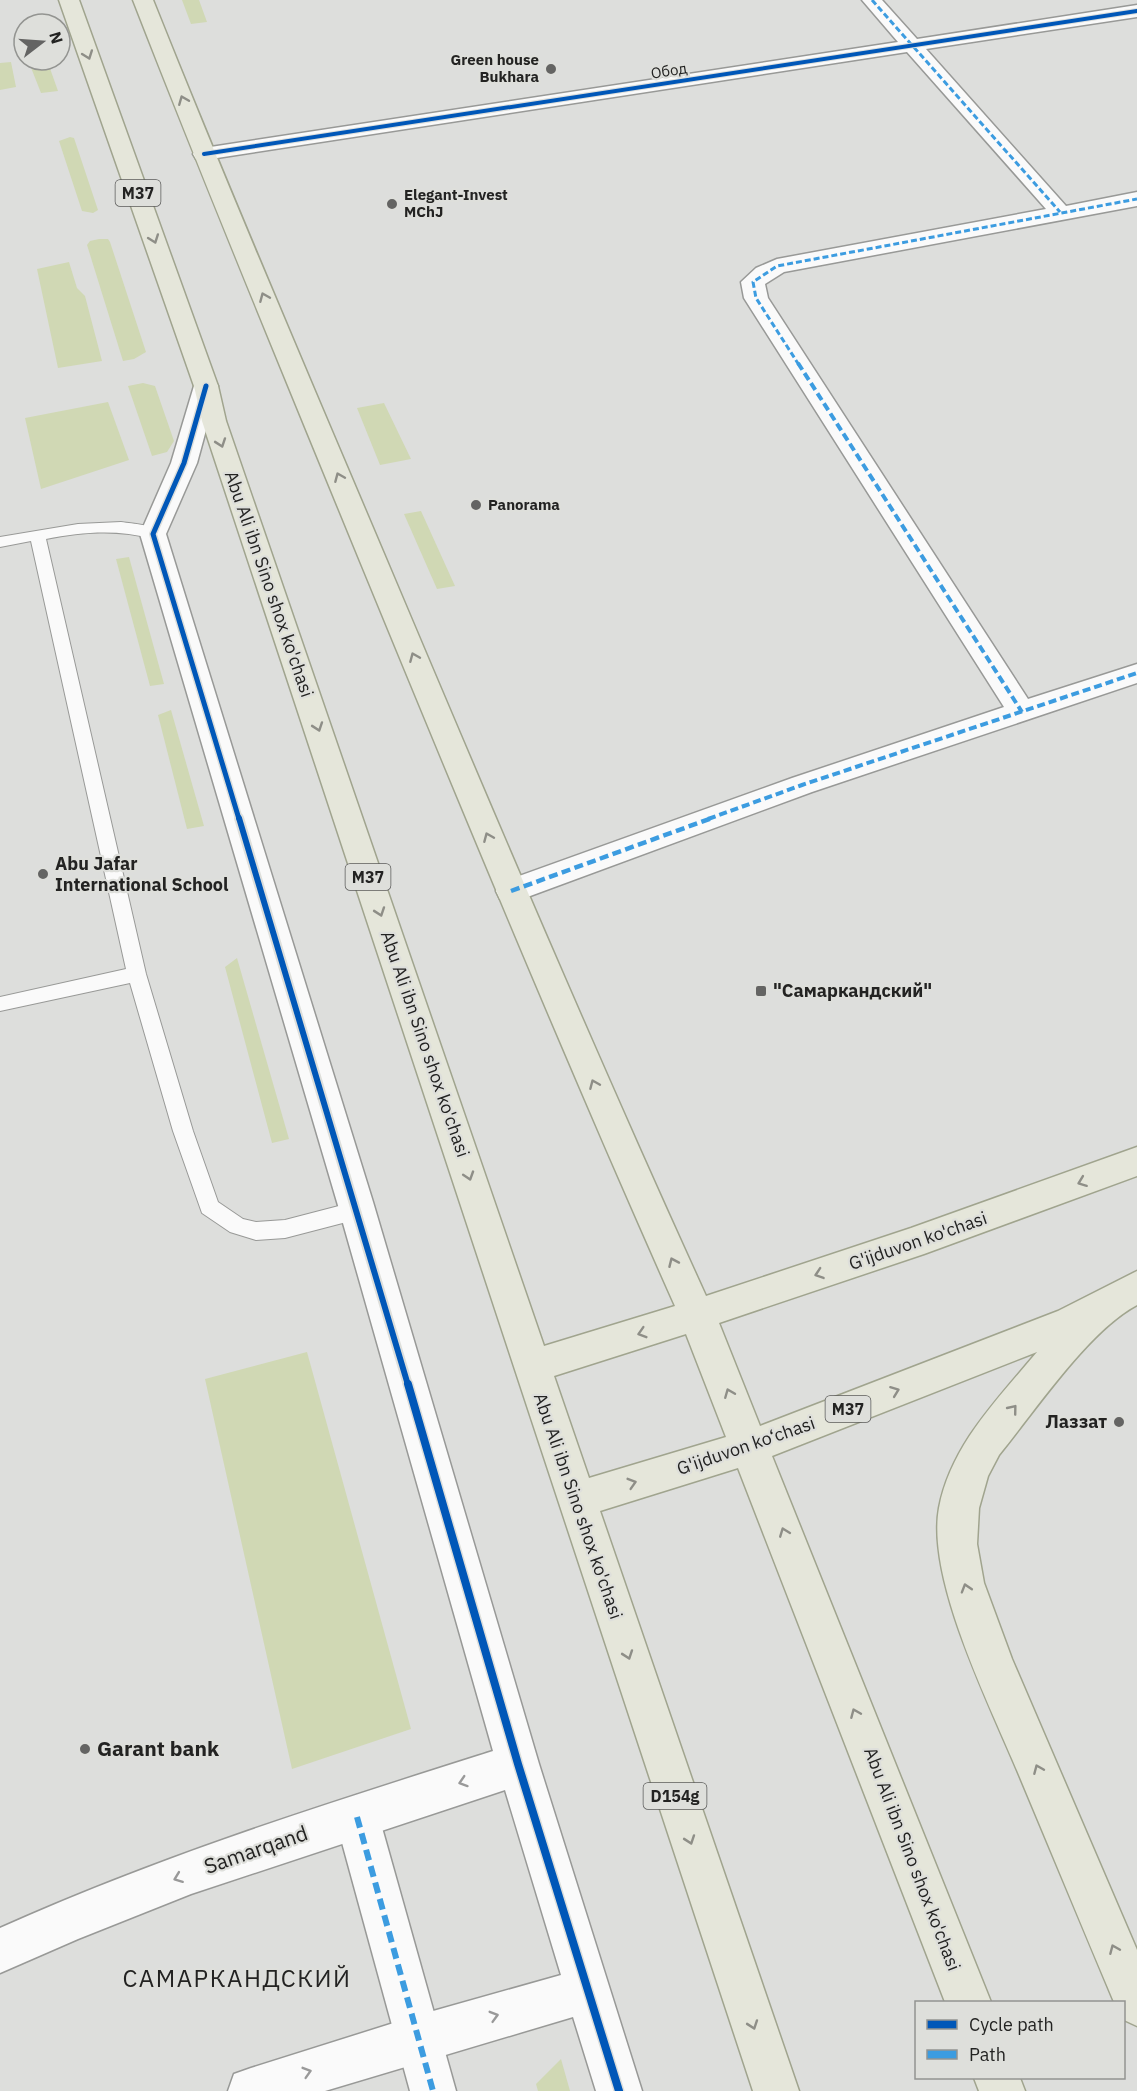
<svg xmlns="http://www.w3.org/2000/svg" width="1137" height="2091" viewBox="0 0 1137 2091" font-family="'IBM Plex Sans',sans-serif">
  <rect width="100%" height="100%" fill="#dddedc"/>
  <g fill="#d0d8b4">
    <polygon points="182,0 199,0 207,22 191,24"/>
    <polygon points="28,60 47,60 58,91 41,93"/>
    <polygon points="11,62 16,87 0,90 0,63"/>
    <polygon points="70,137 74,138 98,210 93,213 82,211 59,141"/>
    <polygon points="99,239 108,239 110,242 146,352 134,359 123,361 87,245 90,241"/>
    <polygon points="69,262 77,288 85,296 102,361 58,368 37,269"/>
    <polygon points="143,383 155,386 174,441 167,452 152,456 128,386"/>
    <polygon points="108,402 129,460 41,489 25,418"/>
    <polygon points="384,403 411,459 380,465 357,408"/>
    <polygon points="421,511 455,586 437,589 404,514"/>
    <polygon points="129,557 164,684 150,686 116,559"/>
    <polygon points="171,710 204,826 187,829 158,715"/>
    <polygon points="237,958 289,1139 272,1143 225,967"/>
    <polygon points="307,1352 411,1729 292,1769 205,1379"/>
    <polygon points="561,2059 570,2091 538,2091 536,2084"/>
  </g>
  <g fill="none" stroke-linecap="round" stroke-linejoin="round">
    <g stroke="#989997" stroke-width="2">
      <path id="service" d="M121,522C134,524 152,524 161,534L153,539C117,529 83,532 46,539L146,974L193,1131L218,1202L243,1219L256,1222L285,1220L358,1201L365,1204L368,1210L365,1216L358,1219L285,1238L256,1240L230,1232L202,1213L173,1131L130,983L0,1011V997L126,969L31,541L0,547V537L78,524Z"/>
    </g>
    <g stroke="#989997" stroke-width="3">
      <g id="minor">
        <polygon points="862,0 882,0 917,39 1137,5 1137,17 926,49 1066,206 1137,192 1137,206 784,272 765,284 768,298 1028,699 1137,664 1137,683 812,792 522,899 511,902 500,899 496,891 500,883 792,778 1004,707 744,298 741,282 756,268 777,259 1046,209 907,52 204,160 196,159 193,154 196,149 204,148 898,42"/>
        <polygon points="357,1795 372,1802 379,1817 456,2091 410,2091 335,1817 342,1802"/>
      </g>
    </g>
    <g stroke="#989997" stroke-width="3">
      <path id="tertiary" d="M206,379L215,381L218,386L197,463L166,534L373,1202L539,1764L642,2091H596L573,2017L325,2091H228L234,2074L251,2068L419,2015L561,1975L505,1790L191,1894L78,1939L0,1973V1928C160,1856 326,1804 493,1751L337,1202L140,534L171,463L194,386L197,381Z"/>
    </g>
    <g stroke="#a0a48e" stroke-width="3">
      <g id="primary">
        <path d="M59,0H79L218,386L226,421L544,1346L675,1306C566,1061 464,814 362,566C285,378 207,190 133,0H153C229,191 310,379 390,568C493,812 596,1055 706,1296L911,1228L1137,1147V1176L924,1254L719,1323L760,1426L1058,1311L1137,1271V1305C1088,1331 1035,1411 999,1455L988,1476L979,1508L977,1544L984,1583L1012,1659L1137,1950V2026L1124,2020V2002H1114C1082,1927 1051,1851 1019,1775C991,1707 926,1580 939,1508C951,1445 998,1399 1037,1352L772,1456L991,2002H945L738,1468L600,1511L799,2091H753L202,421L194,386ZM686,1334L726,1437L589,1478L554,1376Z"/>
        <polygon points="974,2078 1020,2078 1025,2091 979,2091"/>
      </g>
    </g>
    <use href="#service" fill="#fafafa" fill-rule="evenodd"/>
    <use href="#minor" fill="#fafafa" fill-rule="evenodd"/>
    <use href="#tertiary" fill="#fafafa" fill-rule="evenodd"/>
    <use href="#primary" fill="#e5e6da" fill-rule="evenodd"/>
    <g stroke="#3c9ce0" stroke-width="3" stroke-dasharray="6 3" stroke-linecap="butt">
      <polyline points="872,0 1060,212"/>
      <polyline points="799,365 756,298 753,282 777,266 1137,199"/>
    </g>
    <g stroke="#3c9ce0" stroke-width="4" stroke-dasharray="8 4" stroke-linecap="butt">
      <polyline points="798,363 1022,712"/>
      <polyline points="708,819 802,785 1137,673"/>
    </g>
    <polyline stroke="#3c9ce0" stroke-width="4.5" stroke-dasharray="9 4.5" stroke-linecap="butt" points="511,891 712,818"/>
    <polyline stroke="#3c9ce0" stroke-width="6" stroke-dasharray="11 6" stroke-linecap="butt" points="357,1817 433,2091"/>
    <g stroke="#dedfdb" stroke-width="6">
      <polyline id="cycleway-far3" points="204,154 1137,11"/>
    </g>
    <g stroke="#dedfdb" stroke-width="8">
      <polyline id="cycleway-far2" points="206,386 184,463 153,534 239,819"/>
    </g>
    <g stroke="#dedfdb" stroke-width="10">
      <polyline id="cycleway-far1" points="239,818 408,1385"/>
    </g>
    <g stroke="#dedfdb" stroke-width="11">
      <polyline id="cycleway" points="408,1384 518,1764 619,2091"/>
    </g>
    <use href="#cycleway-far3" stroke="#0057b8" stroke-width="4"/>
    <use href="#cycleway-far2" stroke="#0057b8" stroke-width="5"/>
    <use href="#cycleway-far1" stroke="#0057b8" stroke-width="6"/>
    <use href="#cycleway" stroke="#0057b8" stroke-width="8"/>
  </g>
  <defs><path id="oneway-chevron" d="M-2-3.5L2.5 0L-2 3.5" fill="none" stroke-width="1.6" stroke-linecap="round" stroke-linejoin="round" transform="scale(1.5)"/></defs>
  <g stroke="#8e8e87">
    <use href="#oneway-chevron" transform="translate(88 55) rotate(70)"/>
    <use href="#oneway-chevron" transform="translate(183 100) rotate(-112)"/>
    <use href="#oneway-chevron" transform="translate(154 239) rotate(70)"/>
    <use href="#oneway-chevron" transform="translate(264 297) rotate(-113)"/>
    <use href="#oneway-chevron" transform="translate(221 443) rotate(71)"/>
    <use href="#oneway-chevron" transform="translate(339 477) rotate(-113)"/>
    <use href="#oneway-chevron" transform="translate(414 657) rotate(-113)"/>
    <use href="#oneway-chevron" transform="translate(318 727) rotate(71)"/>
    <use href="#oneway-chevron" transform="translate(488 837) rotate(-113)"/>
    <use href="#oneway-chevron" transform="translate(380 912) rotate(71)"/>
    <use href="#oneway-chevron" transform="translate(594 1084) rotate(-113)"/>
    <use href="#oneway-chevron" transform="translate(469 1176) rotate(72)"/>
    <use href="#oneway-chevron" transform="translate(1082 1182) rotate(159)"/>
    <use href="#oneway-chevron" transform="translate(673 1262) rotate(-114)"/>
    <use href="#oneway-chevron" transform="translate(819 1274) rotate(161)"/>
    <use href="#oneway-chevron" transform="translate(642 1333) rotate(163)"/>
    <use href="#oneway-chevron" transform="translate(895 1391) rotate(-21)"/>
    <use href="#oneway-chevron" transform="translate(729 1393) rotate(-112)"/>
    <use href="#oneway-chevron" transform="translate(1013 1409) rotate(-51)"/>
    <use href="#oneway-chevron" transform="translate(632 1483) rotate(-17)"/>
    <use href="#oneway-chevron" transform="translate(784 1532) rotate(-111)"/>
    <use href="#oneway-chevron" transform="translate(966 1588) rotate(-107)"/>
    <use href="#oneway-chevron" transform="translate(628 1655) rotate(71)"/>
    <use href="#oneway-chevron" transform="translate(855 1713) rotate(-113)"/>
    <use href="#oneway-chevron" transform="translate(1038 1769) rotate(-113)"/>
    <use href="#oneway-chevron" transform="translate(690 1840) rotate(71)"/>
    <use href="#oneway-chevron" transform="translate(1114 1949) rotate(-113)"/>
    <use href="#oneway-chevron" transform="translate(753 2025) rotate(71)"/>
  </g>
  <g stroke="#999">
    <use href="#oneway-chevron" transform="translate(463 1782) rotate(162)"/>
    <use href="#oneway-chevron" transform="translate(178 1878) rotate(159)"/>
    <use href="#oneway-chevron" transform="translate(494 2016) rotate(-16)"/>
    <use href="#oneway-chevron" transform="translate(307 2072) rotate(-17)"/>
  </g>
  <g fill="#646463" stroke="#dedfdb" stroke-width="2">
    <circle cx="551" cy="69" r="6"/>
    <circle cx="392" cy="204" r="6"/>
    <circle cx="476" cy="505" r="6"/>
    <circle cx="43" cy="874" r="6"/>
    <rect x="755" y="985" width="12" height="12" rx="3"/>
    <circle cx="1119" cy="1422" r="6"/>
    <circle cx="85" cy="1749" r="6"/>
  </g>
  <g text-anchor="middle" stroke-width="4.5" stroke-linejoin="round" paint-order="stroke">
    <g font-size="15" font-weight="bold" fill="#232322" stroke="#dedfdb" text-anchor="start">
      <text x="539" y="65" text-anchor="end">Green house<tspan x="539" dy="17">Bukhara</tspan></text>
      <text x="404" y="200">Elegant-Invest<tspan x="404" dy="17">MChJ</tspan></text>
      <text x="488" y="510">Panorama</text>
    </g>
    <g font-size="15" fill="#232322" stroke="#dedfdb">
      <text transform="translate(669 71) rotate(-9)" y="5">Обод</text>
    </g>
    <g fill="#dedfdb" stroke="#5b5b5a" stroke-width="1.5">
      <rect x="115.5" y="180" width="45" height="26" rx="4.5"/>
      <rect x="345.5" y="864" width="45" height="26" rx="4.5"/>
      <rect x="825.5" y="1396" width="45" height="26" rx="4.5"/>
      <rect x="643.5" y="1783" width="63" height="26" rx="4.5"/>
    </g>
    <g font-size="16" font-weight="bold" fill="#232322">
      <text x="138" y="199">M37</text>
      <text x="368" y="883">M37</text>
      <text x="848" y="1415">M37</text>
      <text x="675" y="1802">D154g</text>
    </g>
    <g font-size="18" fill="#232322" stroke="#dedfdb">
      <text transform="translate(269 584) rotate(71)" y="6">Abu Ali ibn Sino shox ko'chasi</text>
      <text transform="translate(425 1044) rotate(71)" y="6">Abu Ali ibn Sino shox ko'chasi</text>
      <text transform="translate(918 1241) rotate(-19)" y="6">G'ijduvon ko'chasi</text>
      <text transform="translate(746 1446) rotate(-19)" y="6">G'ijduvon ko‘chasi</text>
      <text transform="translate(578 1506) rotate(71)" y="6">Abu Ali ibn Sino shox ko'chasi</text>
      <text transform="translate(912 1859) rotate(69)" y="6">Abu Ali ibn Sino shox ko'chasi</text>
    </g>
    <g font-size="18" font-weight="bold" fill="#232322" stroke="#dedfdb" text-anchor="start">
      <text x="55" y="870">Abu Jafar<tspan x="55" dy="21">International School</tspan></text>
      <text x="773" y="997">"Самаркандский"</text>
      <text x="1107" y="1428" text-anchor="end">Лаззат</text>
    </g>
    <g font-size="21" font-weight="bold" fill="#232322" stroke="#dedfdb" text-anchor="start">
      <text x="97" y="1756">Garant bank</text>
    </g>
    <g font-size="21" fill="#232322" stroke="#dedfdb">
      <text transform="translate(256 1850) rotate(-19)" y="7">Samarqand</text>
    </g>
    <g font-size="24" letter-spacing="1.5" fill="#232322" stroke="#dedfdb">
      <text x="237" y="1987">САМАРКАНДСКИЙ</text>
    </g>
  </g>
  <rect x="915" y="2001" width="210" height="78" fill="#dedfdb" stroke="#939491" stroke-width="1.5"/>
  <rect x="927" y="2020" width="30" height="9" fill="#0057b8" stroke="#939491" stroke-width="1.5"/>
  <text x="969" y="2031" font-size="18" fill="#232322">Cycle path</text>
  <rect x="927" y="2050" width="30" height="9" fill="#3c9ce0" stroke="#939491" stroke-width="1.5"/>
  <text x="969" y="2061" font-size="18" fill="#232322">Path</text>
  <g transform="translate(42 42) rotate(73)"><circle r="28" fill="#dedfdb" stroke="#939491" stroke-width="1.5"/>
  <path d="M0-4.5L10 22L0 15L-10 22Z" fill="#646463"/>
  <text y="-9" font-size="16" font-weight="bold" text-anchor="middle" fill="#232322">N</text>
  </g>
</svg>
